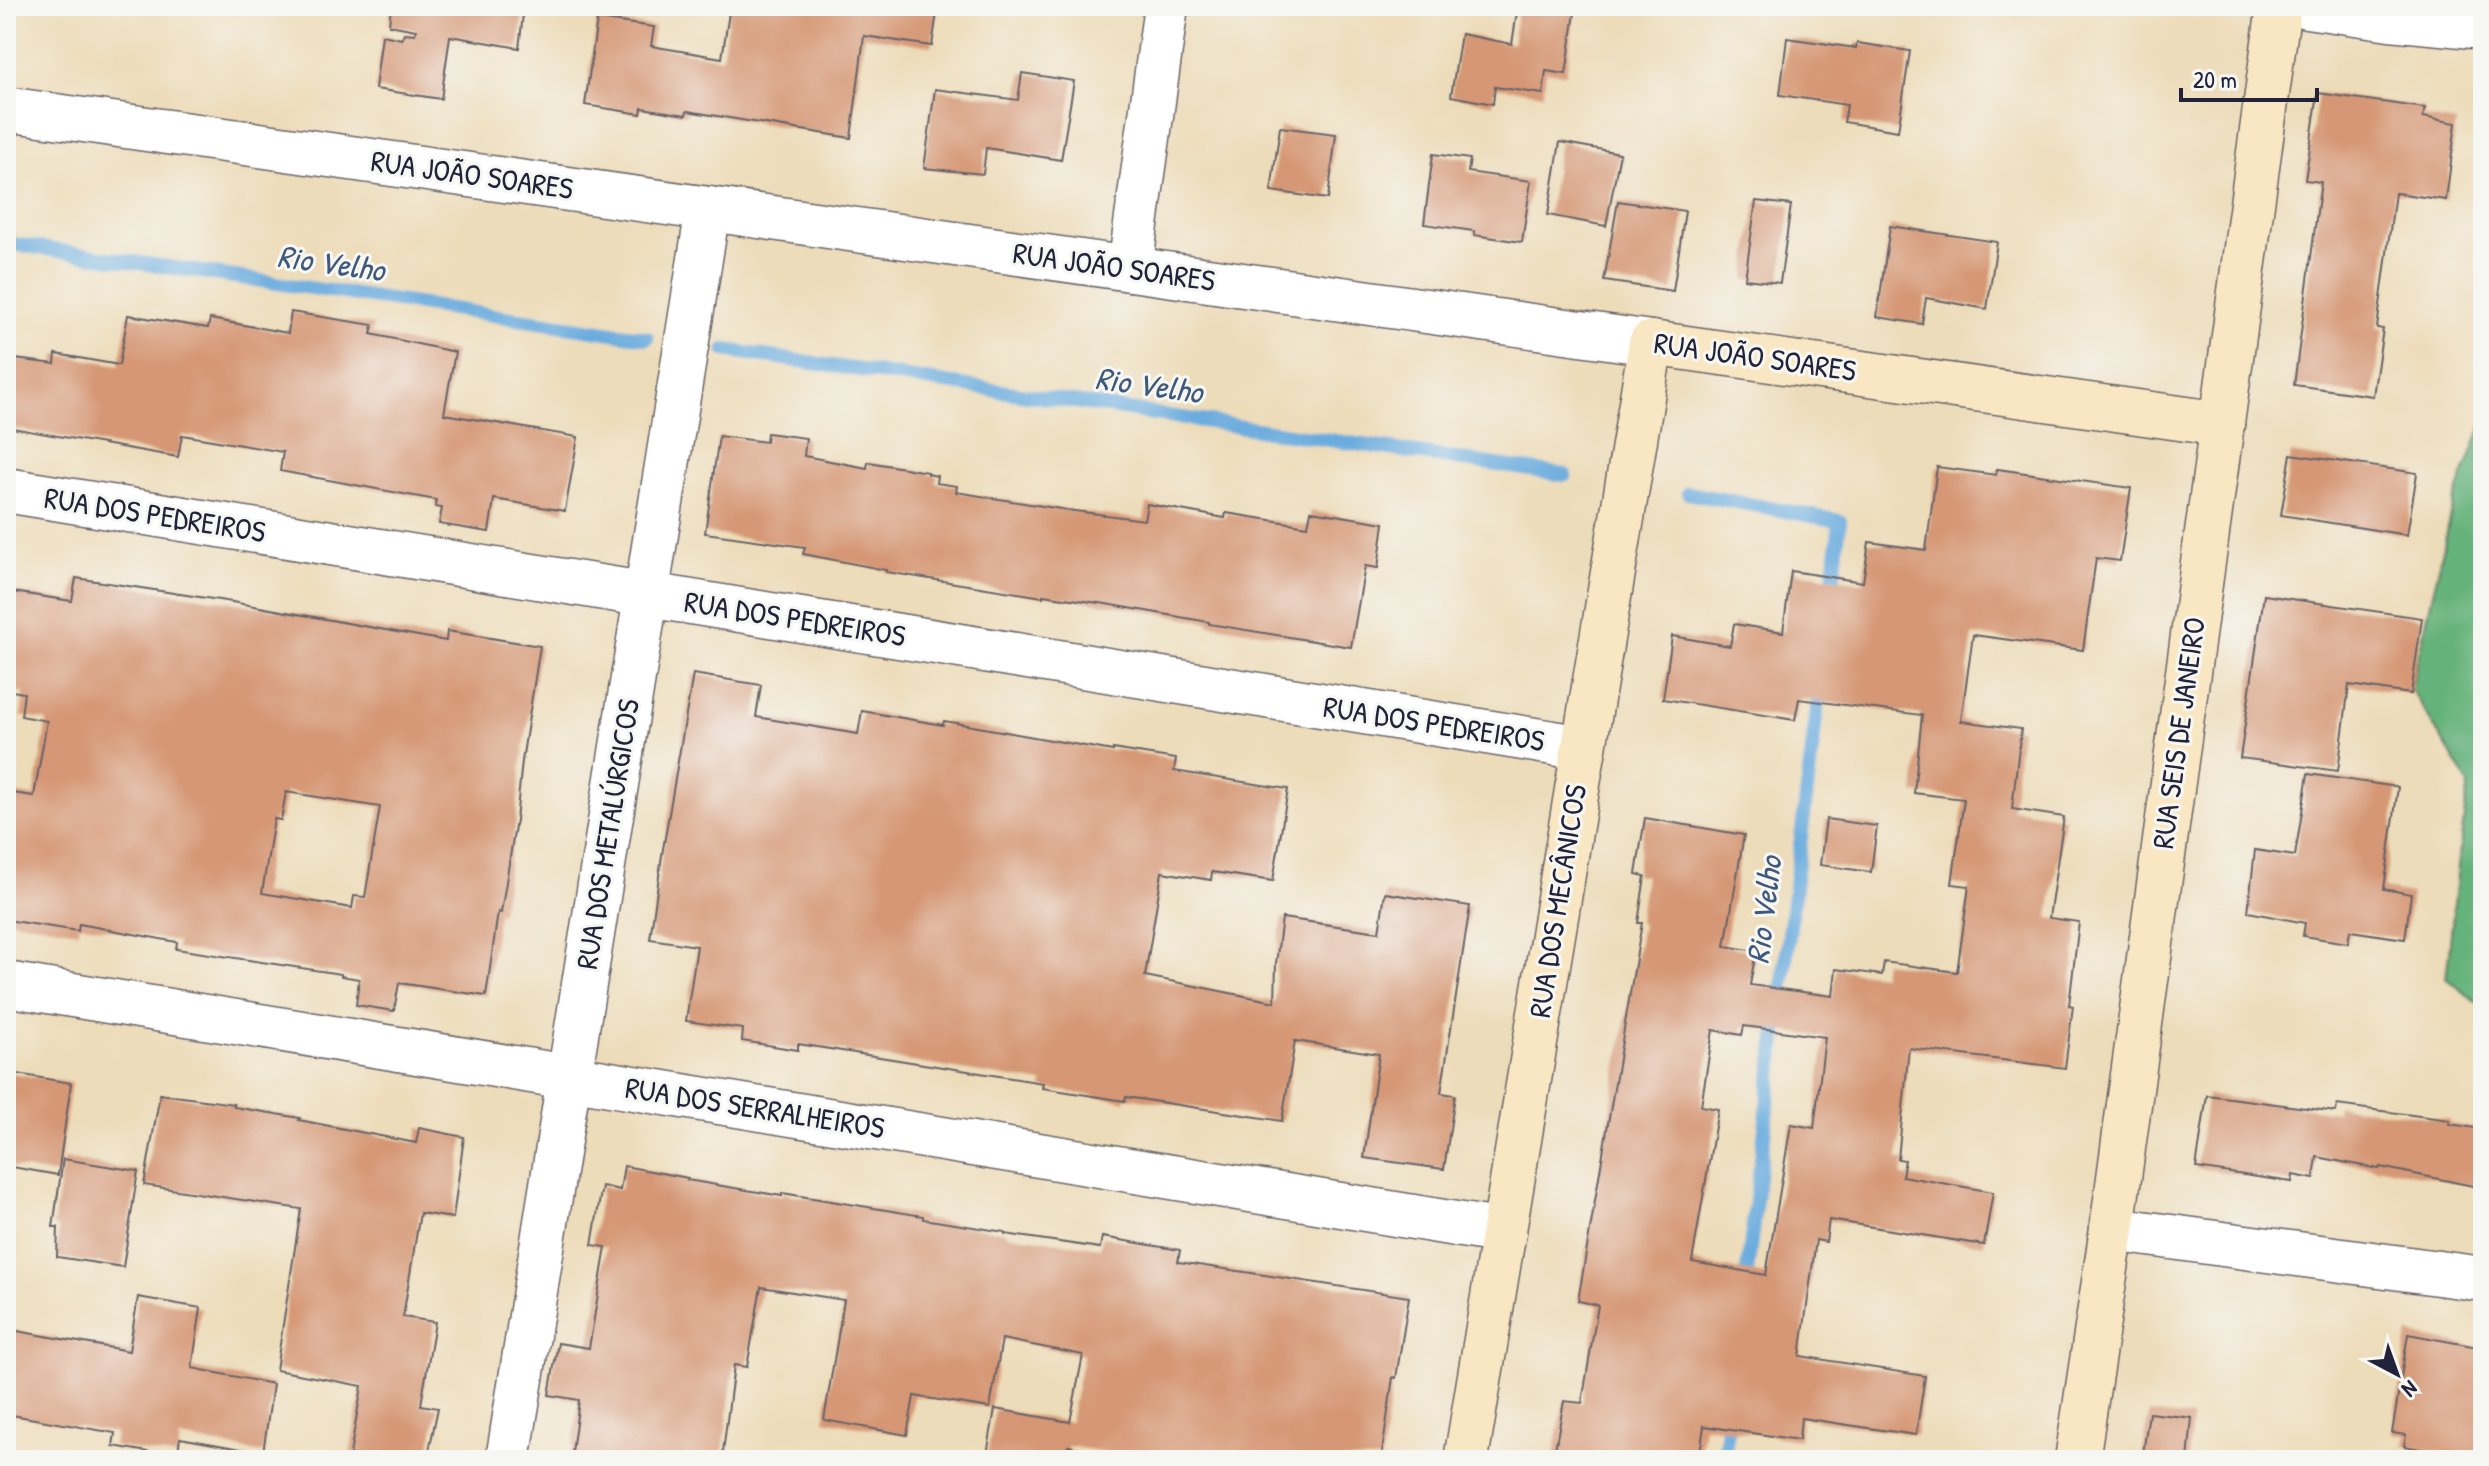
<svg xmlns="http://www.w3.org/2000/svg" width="2489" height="1466" viewBox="0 0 2489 1466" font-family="'Patrick Hand',sans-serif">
  <rect width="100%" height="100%" fill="#f6f6f2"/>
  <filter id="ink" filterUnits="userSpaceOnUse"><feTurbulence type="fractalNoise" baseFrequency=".0125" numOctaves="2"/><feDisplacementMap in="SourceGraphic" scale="16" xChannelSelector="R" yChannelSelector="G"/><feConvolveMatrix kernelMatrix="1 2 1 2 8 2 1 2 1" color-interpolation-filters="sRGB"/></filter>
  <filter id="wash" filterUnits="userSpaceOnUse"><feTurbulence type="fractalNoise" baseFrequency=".006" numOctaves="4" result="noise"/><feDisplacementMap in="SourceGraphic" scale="32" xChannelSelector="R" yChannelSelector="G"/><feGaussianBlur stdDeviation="1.8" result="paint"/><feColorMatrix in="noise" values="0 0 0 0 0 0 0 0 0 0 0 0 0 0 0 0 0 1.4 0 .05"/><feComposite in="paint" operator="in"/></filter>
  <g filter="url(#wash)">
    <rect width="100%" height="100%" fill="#eddcb9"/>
    <path fill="#66b27b" stroke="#446a5b" stroke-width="2" d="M2483,423V1007L2446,978C2454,913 2458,848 2469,784L2411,689L2454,501Z"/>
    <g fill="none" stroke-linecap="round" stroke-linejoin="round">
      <g stroke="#6aacde" stroke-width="14">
        <polyline points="6,243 647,338"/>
        <polyline points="725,350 1565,475"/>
        <polyline points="1688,493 1840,521 1832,593"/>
        <polyline points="1745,1288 1820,686"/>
        <polyline points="1724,1460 1730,1412"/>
      </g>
    </g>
    <g id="blocks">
      <g fill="#d59774" fill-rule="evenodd">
        <polygon points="391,6 524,6 519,48 450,36 441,99 375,89 382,35 402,39 404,33 415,34 416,30 389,25"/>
        <polygon points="730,6 938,6 932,46 864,36 851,138 687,111 686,115 642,108 641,114 585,105 597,19 654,27 651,46 722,58"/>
        <polygon points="1518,6 1576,6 1566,74 1546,71 1543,94 1495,87 1493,104 1451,96 1461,34 1512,44"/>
        <polygon points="1787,38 1856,48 1857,43 1910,51 1898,131 1844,122 1847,105 1780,95"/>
        <polygon points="1022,73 1074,81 1061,160 986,148 983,174 924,168 935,89 1018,100"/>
        <polygon points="2318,93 2425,108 2423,117 2456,123 2446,200 2395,193 2377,328 2383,329 2373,396 2294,385 2321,182 2305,180"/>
        <polygon points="1280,127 1336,134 1328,199 1271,191"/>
        <polygon points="1560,142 1620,153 1606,226 1548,215"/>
        <polygon points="1433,154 1470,159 1468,172 1531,181 1522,242 1474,235 1474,231 1424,224"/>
        <polygon points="1618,201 1685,211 1673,291 1604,281"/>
        <polygon points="1756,201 1791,205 1780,283 1745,279"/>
        <polygon points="1890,226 1997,242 1987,309 1926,298 1922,324 1877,317"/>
        <polygon points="291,312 373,325 371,334 455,352 444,414 578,437 565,511 494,499 489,532 439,524 442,508 435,507 436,500 280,471 283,452 182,435 178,457 6,427 6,358 55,364 56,354 119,365 128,315 208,328 210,319 288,333"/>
        <polygon points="767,433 806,438 804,456 867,468 868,462 928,472 928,474 937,476 936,483 957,486 956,492 1067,510 1144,520 1147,504 1225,518 1226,513 1308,526 1311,511 1384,523 1378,568 1365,566 1351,647 1209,624 1209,622 1106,604 1043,595 1043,597 886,572 886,570 803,554 805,547 705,533 719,436 766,442"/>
        <polygon points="2291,454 2417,473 2407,535 2281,515"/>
        <path d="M1937,467L1996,475L1997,469L2131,488L2120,561L2096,558L2083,650L1973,635L1961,721L2021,729L2012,809L2064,817L2049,918L2079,922L2069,1005L2073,1006L2065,1068L1909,1048L1898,1159L1905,1160L1902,1176L1993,1192L1984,1245L1829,1220L1826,1242L1816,1240L1800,1356L1925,1376L1916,1435L1801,1418L1799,1440L1704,1426L1699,1460H1553L1564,1401L1582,1403L1598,1305L1578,1301L1642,923H1638L1645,876L1636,874L1645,818L1744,835L1725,946L1756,951L1750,985L1833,996L1836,969L1882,975L1884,962L1957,972L1969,886L1952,884L1964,799L1914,793L1922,715L1799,699L1795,720L1663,699L1672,636L1730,646L1734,624L1783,632L1791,571L1863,582L1869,542L1926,550ZM1744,1026L1825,1037L1814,1128L1791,1124L1766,1275L1692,1262L1718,1109L1701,1106L1713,1030L1742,1035Z"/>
        <path d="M76,578L232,602L446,641L447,631L540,646L522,761L516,820L501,913L498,912L486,996L399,983L394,1011L356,1005L359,979L341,976V974L176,949L177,942L79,924L78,931L6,920V792L34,796L47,721L21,716L24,693L6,690V591L72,601ZM286,792L380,807L365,897L354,896L352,908L262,893L274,819L281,820Z"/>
        <polygon points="2264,595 2422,618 2411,694 2349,685 2338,771 2240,758"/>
        <polygon points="693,674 761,685 756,717 858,734 862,711 943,725 944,721 1113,751 1113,749 1176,759 1174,771 1288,789 1273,881 1212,872 1211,880 1162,872 1145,976 1275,1002 1276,963 1282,918 1379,932 1385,893 1470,906 1441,1093 1455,1095 1444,1169 1364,1158 1379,1054 1295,1041 1282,1121 1126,1097 1125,1101 1042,1088 1043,1083 798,1044 798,1050 742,1041 743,1029 686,1021 697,946 650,939 662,855"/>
        <polygon points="2308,774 2398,787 2384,889 2411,894 2405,939 2350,931 2348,943 2303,936 2305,923 2248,912 2255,850 2295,856"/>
        <polygon points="1826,819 1877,826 1871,872 1820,865"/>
        <polygon points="6,1072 71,1083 58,1175 6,1166"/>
        <polygon points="160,1094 234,1104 234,1107 300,1118 299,1120 416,1143 419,1128 464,1137 453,1218 420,1213 403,1317 435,1322 421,1405 438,1408 427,1460 349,1460 362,1386 276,1370 301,1209 144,1185"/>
        <polygon points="2207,1095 2336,1112 2337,1105 2397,1113 2450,1120 2449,1124 2483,1129 2483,1188 2380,1167 2379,1169 2317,1157 2314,1179 2293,1175 2292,1182 2196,1168"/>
        <polygon points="63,1159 138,1171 123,1267 57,1257 58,1227 53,1227"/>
        <polygon points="624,1166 688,1178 687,1180 782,1196 782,1193 923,1216 923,1219 1005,1232 1005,1234 1100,1248 1102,1237 1180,1250 1178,1262 1409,1297 1396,1378 1393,1377 1381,1460 1153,1460 1068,1446 1065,1460 986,1460 995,1409 1070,1422 1083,1355 1002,1339 990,1408 914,1396 907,1435 824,1420 844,1300 761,1287 747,1367 734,1365 722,1460 571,1460 579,1400 549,1395 558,1343 589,1348 606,1247 592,1245 602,1186 620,1190"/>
        <polygon points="138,1297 201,1308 192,1368 273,1384 263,1453 180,1438 177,1457 113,1446 115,1433 6,1414 6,1329 129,1351"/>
        <polygon points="2408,1334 2483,1348 2483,1460 2404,1446 2406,1435 2392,1433"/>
        <polygon points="2149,1413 2192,1418 2188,1460 2142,1460"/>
      </g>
    </g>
  </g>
  <g filter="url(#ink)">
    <use href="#blocks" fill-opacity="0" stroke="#696367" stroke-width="2"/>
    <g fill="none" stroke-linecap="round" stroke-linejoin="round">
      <g stroke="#696367" stroke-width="47">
        <g id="minor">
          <polyline points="2307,6 2390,18 2483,27"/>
          <polyline points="6,109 1651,343"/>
          <polyline points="1130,269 1166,6"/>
          <polyline points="6,490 1584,748"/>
          <polyline points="6,984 1504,1232"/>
          <polyline points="2112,1229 2483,1279"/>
          <polyline points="508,1460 708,209"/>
        </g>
      </g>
      <g stroke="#696367" stroke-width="47">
        <g id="secondary">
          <polyline points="1466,1460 1651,343 2222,424"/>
          <polyline points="2077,1460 2112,1229 2279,6"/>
        </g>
      </g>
      <use href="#minor" stroke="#fff" stroke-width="44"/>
      <use href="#secondary" stroke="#f9e7c3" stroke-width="44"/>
    </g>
  </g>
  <g text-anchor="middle" stroke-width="6" stroke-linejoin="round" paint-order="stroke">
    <g font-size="30" fill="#22223b" stroke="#f6f6f2">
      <text transform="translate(472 175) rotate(8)" y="10">RUA JOÃO SOARES</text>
      <text transform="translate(1114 267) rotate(8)" y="10">RUA JOÃO SOARES</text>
      <text transform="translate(1755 357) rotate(8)" y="10">RUA JOÃO SOARES</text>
      <text transform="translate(155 515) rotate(9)" y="10">RUA DOS PEDREIROS</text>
      <text transform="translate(795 619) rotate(9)" y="10">RUA DOS PEDREIROS</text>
      <text transform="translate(1434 724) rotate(9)" y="10">RUA DOS PEDREIROS</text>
      <text transform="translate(2179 733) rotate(-82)" y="10">RUA SEIS DE JANEIRO</text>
      <text transform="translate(608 834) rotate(-81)" y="10">RUA DOS METALÚRGICOS</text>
      <text transform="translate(1558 901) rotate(-81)" y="10">RUA DOS MECÂNICOS</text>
      <text transform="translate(755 1108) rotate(9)" y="10">RUA DOS SERRALHEIROS</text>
    </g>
    <g font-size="32" font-style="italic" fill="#3f597c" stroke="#f6f6f2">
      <text transform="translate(331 263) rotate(8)" y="11">Rio Velho</text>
      <text transform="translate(1149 385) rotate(8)" y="11">Rio Velho</text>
      <text transform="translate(1764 910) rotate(-83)" y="11">Rio Velho</text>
    </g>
  </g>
  <rect width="2489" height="1466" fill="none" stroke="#f6f6f2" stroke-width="32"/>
  <g transform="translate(2397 1374) rotate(139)" stroke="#f6f6f2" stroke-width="6" paint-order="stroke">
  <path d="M0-6L14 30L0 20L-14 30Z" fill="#22223b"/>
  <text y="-12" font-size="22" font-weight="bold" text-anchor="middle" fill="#22223b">N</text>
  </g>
  <path d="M2181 88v12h136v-12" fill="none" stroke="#22223b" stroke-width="4"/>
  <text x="2193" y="88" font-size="24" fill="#22223b" stroke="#f6f6f2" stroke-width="6" paint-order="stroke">20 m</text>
</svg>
